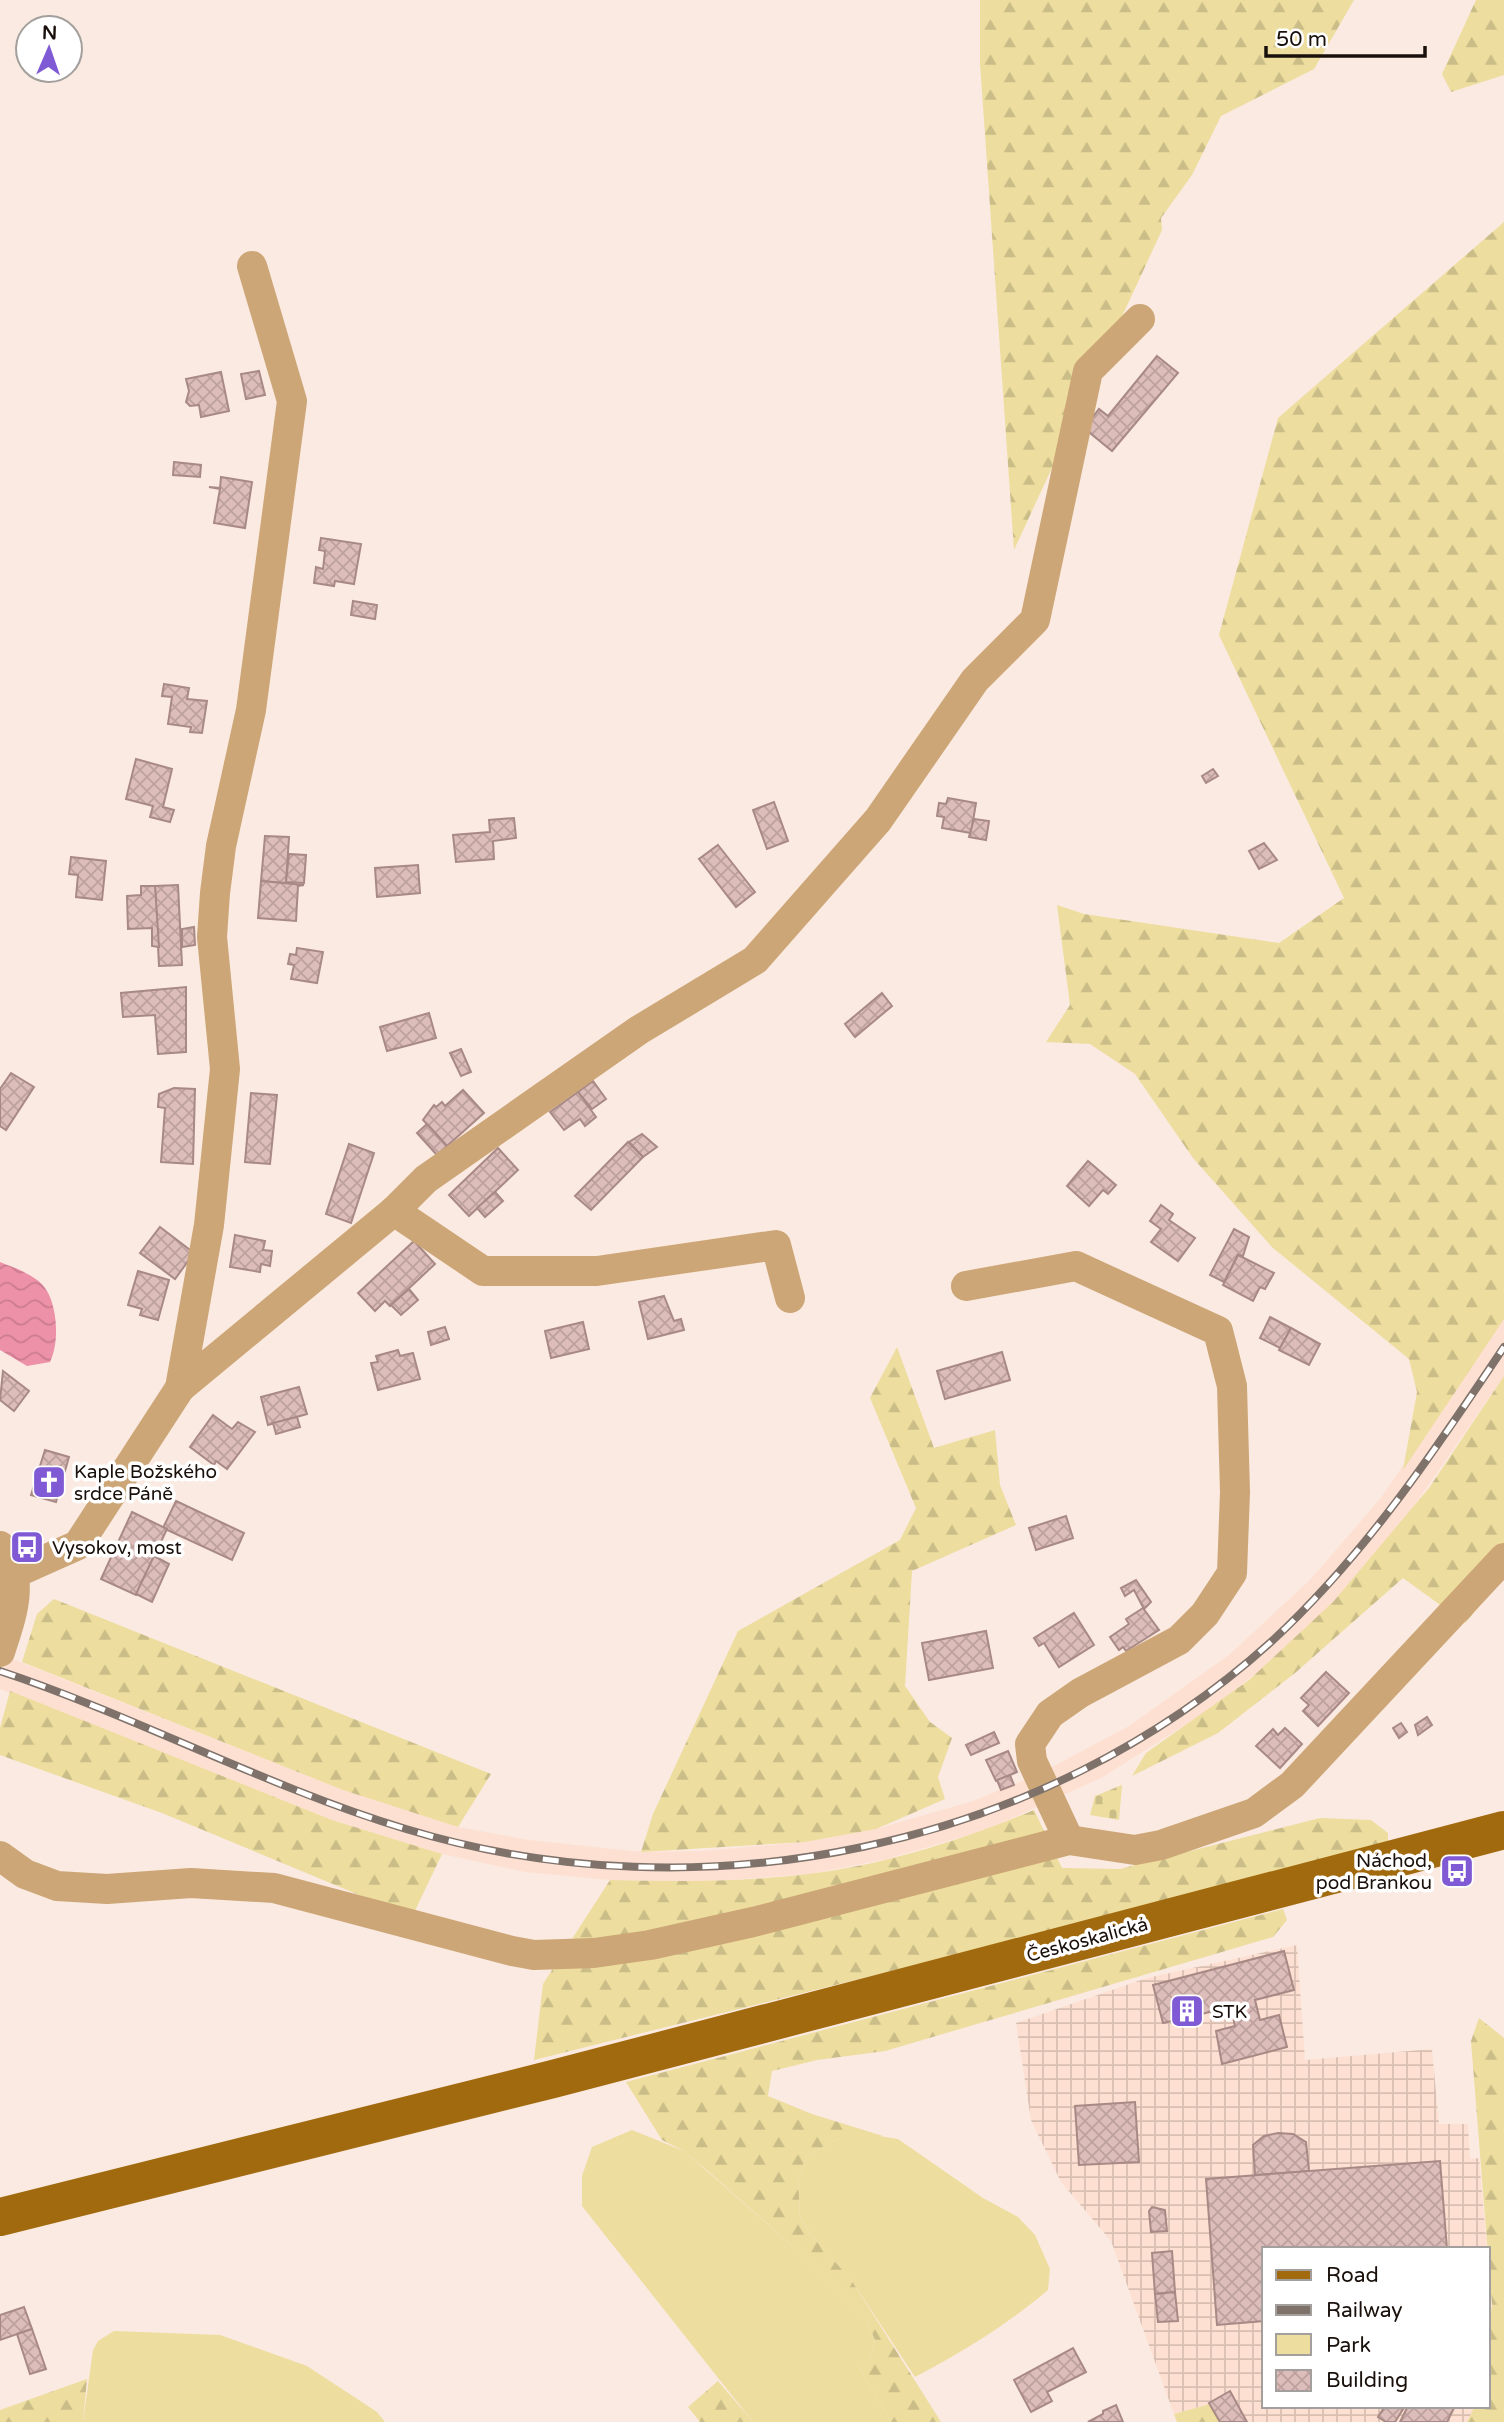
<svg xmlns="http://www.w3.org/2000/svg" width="1504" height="2422" viewBox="0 0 1504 2422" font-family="'Varela Round',sans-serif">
  <defs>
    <pattern id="industrial-grid" width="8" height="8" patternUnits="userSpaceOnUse" patternTransform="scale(1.75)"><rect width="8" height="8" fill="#fde0d1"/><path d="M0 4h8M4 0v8" fill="none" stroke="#d8bfb2"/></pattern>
    <pattern id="forest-firs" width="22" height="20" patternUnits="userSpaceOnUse" patternTransform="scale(1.75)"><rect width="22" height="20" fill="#eddd9e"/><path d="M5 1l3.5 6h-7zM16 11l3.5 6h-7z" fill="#cbbd87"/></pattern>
    <pattern id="cemetery-stones" width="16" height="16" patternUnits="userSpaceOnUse" patternTransform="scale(1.75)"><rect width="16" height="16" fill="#eddd9e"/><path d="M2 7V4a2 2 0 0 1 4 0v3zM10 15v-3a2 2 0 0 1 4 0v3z" fill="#cbbd87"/></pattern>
    <pattern id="water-waves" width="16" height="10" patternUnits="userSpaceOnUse" patternTransform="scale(1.75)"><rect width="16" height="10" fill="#ed91a9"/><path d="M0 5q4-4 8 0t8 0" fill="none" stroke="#cb7c90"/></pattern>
    <pattern id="building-cross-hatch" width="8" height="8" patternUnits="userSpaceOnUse" patternTransform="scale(1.75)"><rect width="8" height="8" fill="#ddbdb9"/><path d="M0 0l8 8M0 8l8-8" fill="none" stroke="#bda19e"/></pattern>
  </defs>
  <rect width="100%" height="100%" fill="#fbeae1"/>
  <polygon fill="#fde0d1" points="1504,1319 1504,1376 1405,1519 1333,1602 1282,1653 1206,1712 1101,1778 983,1831 883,1860 809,1874 702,1882 610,1880 525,1872 442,1854 332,1820 0,1689 0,1654 343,1790 458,1827 529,1840 641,1852 701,1851 805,1842 876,1829 973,1801 1039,1774 1129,1726 1229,1655 1310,1580 1380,1499"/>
  <polygon fill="url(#industrial-grid)" points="1297,1945 1305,2060 1432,2049 1439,2124 1468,2124 1470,2159 1479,2158 1487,2249 1264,2249 1264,2406 1475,2406 1467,2422 1222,2422 1210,2404 1174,2414 1111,2241 1061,2182 1031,2120 1016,2023 1147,1978"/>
  <g fill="#eddd9e">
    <polygon points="632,2130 684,2151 805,2257 866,2319 875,2340 871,2357 860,2369 891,2422 753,2422 582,2206 582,2176 592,2147"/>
    <path d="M867,2134L898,2139L983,2198L1018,2217L1035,2235L1050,2269L1048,2290C1008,2324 961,2353 915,2377L852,2281L809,2232L800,2216L798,2179L806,2156L840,2138Z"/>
    <polygon points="114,2331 220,2335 307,2366 377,2412 385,2422 83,2422 93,2350 98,2341"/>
  </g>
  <g fill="url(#forest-firs)">
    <polygon points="980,0 1354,0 1314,69 1221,116 1192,175 1161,218 1162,230 1014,550 980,63"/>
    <polygon points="1476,0 1504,0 1504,75 1451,92 1442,74"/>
    <polygon points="1504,222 1504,1319 1403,1470 1417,1392 1409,1359 1273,1248 1193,1158 1135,1074 1090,1044 1046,1042 1070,1005 1057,905 1084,914 1279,943 1344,898 1219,635 1278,418"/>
    <polygon points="897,1347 934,1448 995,1430 1000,1485 1016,1525 912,1571 905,1686 930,1722 952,1738 938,1777 945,1799 876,1829 805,1842 641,1852 653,1814 738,1631 900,1540 916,1508 870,1398"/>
    <polygon points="1504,1376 1504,1578 1465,1623 1403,1578 1295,1673 1218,1733 1132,1776 1146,1753 1249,1680 1333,1602 1429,1488"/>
    <polygon points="54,1599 491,1774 458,1827 343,1790 22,1662 37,1614"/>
    <polygon points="10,1691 332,1820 442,1854 412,1917 162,1813 0,1755 0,1728"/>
    <path d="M1034,1810L1062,1868L1120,1869L1320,1818L1371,1820L1388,1833V1847L534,2060L543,1984L610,1880C677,1882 742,1882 808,1874C885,1865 962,1840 1034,1810Z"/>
    <polygon points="1283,1909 1287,1920 1273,1937 885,2051 817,2060 772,2071 768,2096 812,2114 883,2136 840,2138 806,2156 798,2179 800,2216 809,2232 852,2281 941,2422 891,2422 860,2369 871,2357 875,2340 866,2319 805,2257 710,2173 684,2151 662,2140 626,2082"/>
    <polygon points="1479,2018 1504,2038 1504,2422 1467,2422 1475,2406 1488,2406 1488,2335 1492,2305 1471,2041"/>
    <polygon points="87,2379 83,2422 0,2422 0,2410"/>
    <polygon points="718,2381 753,2422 700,2422 688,2407"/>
    <polygon points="1210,2404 1222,2422 1177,2422 1174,2414"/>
  </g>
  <polygon fill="url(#cemetery-stones)" points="1122,1785 1119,1820 1090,1815 1095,1796"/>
  <path fill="url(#water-waves)" d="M0,1262C15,1268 39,1276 47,1291C58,1310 59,1344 50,1362L27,1366L0,1350Z"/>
  <g fill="url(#building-cross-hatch)" stroke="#a88985" stroke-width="2">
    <polygon points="1157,356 1178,373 1112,451 1084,428 1099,409 1108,416"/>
    <polygon points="259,371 265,395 246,399 241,374"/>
    <polygon points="221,372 229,411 201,417 199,405 190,406 186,402 189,391 186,379"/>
    <polygon points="174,462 201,465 200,477 173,475"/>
    <polygon points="221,477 252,482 245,528 214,523 220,489 209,487 220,488"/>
    <polygon points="321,538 361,544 354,584 335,581 334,586 314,583 316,567 323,569 325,551 319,550"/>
    <polygon points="353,601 377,605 375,619 351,615"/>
    <polygon points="164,684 189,688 187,699 207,701 202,733 190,732 191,727 168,724 172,697 162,696"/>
    <polygon points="136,759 172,769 163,807 174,810 170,822 150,817 153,806 126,799"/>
    <polygon points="1213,769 1218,776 1206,783 1202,776"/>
    <polygon points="948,798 976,803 971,833 942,828 944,817 937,816 939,803 946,804"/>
    <polygon points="774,802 788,841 767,849 753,810"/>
    <polygon points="514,818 516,838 493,841 494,859 456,862 453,835 490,832 489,820"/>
    <polygon points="974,819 989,821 986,840 969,837"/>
    <polygon points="265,836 289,837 286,883 261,881"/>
    <polygon points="1264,843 1277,860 1259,869 1249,851"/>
    <polygon points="718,845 755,892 736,907 699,859"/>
    <polygon points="289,854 306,855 304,883 286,882"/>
    <polygon points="71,857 106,861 102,900 76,897 78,875 69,874"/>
    <polygon points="418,865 420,893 377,897 375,868"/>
    <polygon points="261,881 304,885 298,886 296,921 258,918"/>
    <polygon points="178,885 182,965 159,966 155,886"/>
    <polygon points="141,886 155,886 159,947 152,946 152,928 128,929 127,896 141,895"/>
    <polygon points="194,927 195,945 182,947 182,929"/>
    <polygon points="297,948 323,952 317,983 291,979 294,965 288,964 290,954 296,955"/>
    <polygon points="186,987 186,1052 158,1054 155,1015 123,1017 121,993"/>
    <polygon points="882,993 892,1006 855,1037 845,1024"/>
    <polygon points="429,1013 436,1038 387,1051 380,1027"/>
    <polygon points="461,1049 471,1072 461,1076 450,1053"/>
    <polygon points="11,1073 34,1087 6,1130 0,1126 0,1089"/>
    <polygon points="593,1081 606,1099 592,1109 578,1092"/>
    <polygon points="174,1088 195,1089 193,1164 161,1162 165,1108 158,1107 159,1094"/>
    <polygon points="463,1090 484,1113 447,1146 423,1120 434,1105 436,1107 442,1102 445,1106"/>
    <polygon points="578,1092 596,1117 585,1126 580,1119 564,1130 550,1112"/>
    <polygon points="251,1093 277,1095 270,1164 245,1162"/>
    <polygon points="427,1124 447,1146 437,1155 417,1133"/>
    <polygon points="642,1134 657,1147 643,1157 629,1142"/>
    <polygon points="628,1142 643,1157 591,1210 575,1196"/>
    <polygon points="349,1144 374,1153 351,1223 326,1214"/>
    <polygon points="498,1148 518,1170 469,1216 449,1195"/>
    <polygon points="1088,1161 1116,1185 1108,1194 1103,1190 1089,1206 1067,1186"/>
    <polygon points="495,1192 503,1201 485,1217 477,1208"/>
    <polygon points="1161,1205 1173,1214 1169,1220 1195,1238 1178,1261 1151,1242 1161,1229 1150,1221"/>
    <polygon points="160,1227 194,1253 175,1279 140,1253"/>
    <polygon points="1234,1229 1249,1237 1243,1256 1238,1255 1224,1282 1210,1275"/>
    <polygon points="235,1235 265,1241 263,1250 272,1251 270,1266 261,1264 260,1272 230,1267"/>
    <polygon points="414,1241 435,1264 390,1306 385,1301 375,1311 358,1293"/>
    <polygon points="1238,1255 1274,1273 1265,1289 1260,1287 1253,1301 1223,1285"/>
    <polygon points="138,1271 169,1280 158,1320 140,1315 142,1309 128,1305"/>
    <polygon points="409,1289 418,1300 401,1315 391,1305"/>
    <polygon points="664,1296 674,1321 681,1319 684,1330 648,1339 639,1302"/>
    <polygon points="1270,1317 1291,1328 1280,1348 1260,1338"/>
    <polygon points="583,1322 589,1349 551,1358 545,1331"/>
    <polygon points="445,1327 449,1339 431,1345 428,1332"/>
    <polygon points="1291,1328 1320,1344 1309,1365 1279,1350"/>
    <polygon points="398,1350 400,1356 413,1353 420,1379 378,1390 371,1363 378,1362 376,1356"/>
    <polygon points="1002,1352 1010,1380 945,1399 937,1371"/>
    <polygon points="3,1371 29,1391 14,1411 0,1400"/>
    <polygon points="299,1387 307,1414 268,1425 261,1397"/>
    <polygon points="213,1415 232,1429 238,1422 255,1432 227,1469 216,1461 214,1465 190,1447"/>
    <polygon points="297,1417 300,1427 276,1434 273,1423"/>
    <polygon points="45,1450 69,1457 56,1502 31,1495"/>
    <polygon points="176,1501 244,1533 232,1560 163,1528"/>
    <polygon points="132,1512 167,1529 136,1595 101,1579"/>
    <polygon points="1066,1516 1073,1538 1036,1550 1029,1528"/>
    <polygon points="154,1556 169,1564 152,1602 136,1594"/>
    <polygon points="1136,1580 1151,1602 1144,1609 1134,1590 1125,1596 1121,1588"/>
    <polygon points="1143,1608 1159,1630 1126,1651 1123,1647 1119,1650 1110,1637 1129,1624 1126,1619"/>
    <polygon points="1074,1613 1094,1645 1059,1667 1044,1643 1039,1646 1034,1638"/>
    <polygon points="986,1631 993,1668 929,1680 922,1643"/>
    <polygon points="1326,1672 1349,1693 1318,1726 1303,1711 1309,1705 1301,1698"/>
    <polygon points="1427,1717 1432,1725 1418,1735 1415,1725"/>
    <polygon points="1401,1723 1407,1732 1399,1738 1393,1728"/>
    <polygon points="1285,1728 1302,1744 1280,1768 1256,1746 1273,1729 1278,1735"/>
    <polygon points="994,1732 999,1743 971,1755 966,1745"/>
    <polygon points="1008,1751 1017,1772 996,1781 986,1760"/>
    <polygon points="1010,1775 1014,1785 1001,1790 997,1780"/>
    <polygon points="1284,1951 1294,1990 1255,2000 1260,2020 1279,2015 1287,2047 1222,2064 1216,2031 1235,2026 1231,2007 1163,2023 1153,1985"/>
    <polygon points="1135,2102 1139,2162 1079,2165 1075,2106"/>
    <polygon points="1278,2133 1293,2134 1306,2142 1309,2171 1255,2175 1253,2145 1264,2136"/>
    <polygon points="1440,2161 1447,2249 1264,2249 1264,2321 1217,2325 1206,2179"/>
    <polygon points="1152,2207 1165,2210 1167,2231 1151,2232 1149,2211"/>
    <polygon points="1172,2251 1175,2292 1155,2294 1152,2253"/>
    <polygon points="1175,2292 1178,2321 1158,2322 1155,2294"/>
    <polygon points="24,2307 32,2329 0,2340 0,2315"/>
    <polygon points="32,2329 46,2369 30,2374 17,2334"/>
    <polygon points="1073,2348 1086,2372 1047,2392 1052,2401 1031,2412 1014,2380"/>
    <polygon points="1230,2391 1247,2422 1220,2422 1209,2403"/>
    <polygon points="1116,2405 1123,2422 1088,2422 1103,2414 1103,2411"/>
    <polygon points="1385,2406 1405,2406 1395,2422 1386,2422 1378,2417"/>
    <polygon points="1408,2406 1455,2406 1447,2422 1400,2422"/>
  </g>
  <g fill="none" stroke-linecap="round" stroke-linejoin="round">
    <g stroke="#cca676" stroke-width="30">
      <polyline points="394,1211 483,1271 597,1271 776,1245 790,1298"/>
      <polyline points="966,1286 1076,1266 1218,1331 1232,1386 1235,1492 1232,1573 1205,1614 1179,1640 1080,1693 1050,1714 1030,1744 1032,1761 1069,1840"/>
      <polyline points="180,1388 209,1225 225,1069 212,937 215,893 221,846 251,710 292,401 252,266"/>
      <path d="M0,1546C27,1579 11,1617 0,1652"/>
      <polyline points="13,1574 78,1545 180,1388 394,1211 426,1179 639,1030 755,960 878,820 975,680 1035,620 1088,371 1140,319"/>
      <polyline points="0,1856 25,1874 57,1886 107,1889 191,1883 274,1888 512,1951 534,1955 594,1953 650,1945 753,1922 1069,1840 1135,1850 1161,1845 1254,1813 1292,1785 1504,1558"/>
    </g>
    <polyline stroke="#a26a0e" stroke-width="38" points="0,2217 553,2079 1504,1830"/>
    <g stroke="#7f726b" stroke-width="8">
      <path id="rail" d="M0,1671C138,1717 267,1787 406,1829C702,1919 1042,1849 1272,1641C1365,1555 1434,1452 1504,1347"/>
    </g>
    <use href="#rail" stroke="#fff" stroke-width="5" stroke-dasharray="16" stroke-linecap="butt"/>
  </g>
  <defs>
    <g id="church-square" transform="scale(1.75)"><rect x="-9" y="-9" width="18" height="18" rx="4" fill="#805ad4" stroke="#fff"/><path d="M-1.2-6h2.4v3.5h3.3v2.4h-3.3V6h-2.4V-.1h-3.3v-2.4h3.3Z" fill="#fff"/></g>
    <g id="bus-square" transform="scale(1.75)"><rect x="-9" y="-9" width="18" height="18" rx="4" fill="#805ad4" stroke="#fff"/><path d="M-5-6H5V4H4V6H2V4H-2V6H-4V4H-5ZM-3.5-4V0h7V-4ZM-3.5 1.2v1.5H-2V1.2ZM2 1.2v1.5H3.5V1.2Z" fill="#fff"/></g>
    <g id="building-square" transform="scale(1.75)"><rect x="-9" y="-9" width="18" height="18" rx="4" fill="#805ad4" stroke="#fff"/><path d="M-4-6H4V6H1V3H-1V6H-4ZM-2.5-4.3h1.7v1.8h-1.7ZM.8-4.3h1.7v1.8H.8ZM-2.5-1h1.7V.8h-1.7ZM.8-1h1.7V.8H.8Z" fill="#fff"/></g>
  </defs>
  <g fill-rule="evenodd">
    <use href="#church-square" x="49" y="1482"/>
    <use href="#bus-square" x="27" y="1547"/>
    <use href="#bus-square" x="1457" y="1871"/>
    <use href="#building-square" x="1187" y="2011"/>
  </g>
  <g text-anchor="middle" stroke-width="7" stroke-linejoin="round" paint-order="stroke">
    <g font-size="19" fill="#1a100b" stroke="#fff" text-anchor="start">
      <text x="74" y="1478">Kaple Božského<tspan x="74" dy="22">srdce Páně</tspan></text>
      <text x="52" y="1554">Vysokov, most</text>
      <text x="1432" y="1867" text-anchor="end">Náchod,<tspan x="1432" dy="22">pod Brankou</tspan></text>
      <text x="1212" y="2018">STK</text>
    </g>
    <g font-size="19" fill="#1a100b" stroke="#fff">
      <text transform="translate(1087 1939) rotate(-15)" y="7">Českoskalická</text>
    </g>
  </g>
  <rect x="1262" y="2247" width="228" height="161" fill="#ffffff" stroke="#a39f9d" stroke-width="2"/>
  <rect x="1276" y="2270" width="35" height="10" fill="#a26a0e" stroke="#a39f9d" stroke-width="2"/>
  <text x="1326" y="2282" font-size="21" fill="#1a100b">Road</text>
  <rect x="1276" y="2305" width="35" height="10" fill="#7f726b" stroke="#a39f9d" stroke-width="2"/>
  <text x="1326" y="2317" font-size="21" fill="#1a100b">Railway</text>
  <rect x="1276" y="2334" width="35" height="21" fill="#eddd9e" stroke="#a39f9d" stroke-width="2"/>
  <text x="1326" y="2352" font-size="21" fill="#1a100b">Park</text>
  <rect x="1276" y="2370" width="35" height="21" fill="url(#building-cross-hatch)" stroke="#a39f9d" stroke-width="2"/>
  <text x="1326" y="2387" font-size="21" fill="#1a100b">Building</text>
  <g transform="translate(49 49) rotate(2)"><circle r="33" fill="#ffffff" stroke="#a39f9d" stroke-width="2"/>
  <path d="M0-5L12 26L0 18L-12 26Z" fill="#805ad4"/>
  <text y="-10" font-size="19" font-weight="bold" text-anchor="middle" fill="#1a100b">N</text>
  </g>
  <path d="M1266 46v10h159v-10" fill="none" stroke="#1a100b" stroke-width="3.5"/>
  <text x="1276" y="46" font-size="21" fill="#1a100b" stroke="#ffffff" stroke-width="5" paint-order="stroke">50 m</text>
</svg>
